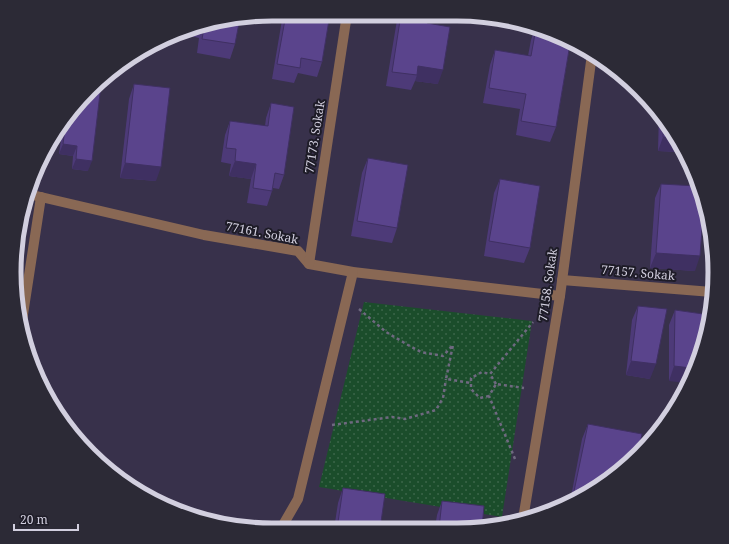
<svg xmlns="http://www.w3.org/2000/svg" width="729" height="544" viewBox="0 0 729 544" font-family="'Noto Serif',serif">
  <defs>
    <pattern id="park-dots" width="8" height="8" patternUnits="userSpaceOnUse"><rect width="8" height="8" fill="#1b4d2b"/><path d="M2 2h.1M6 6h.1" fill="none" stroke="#3b6649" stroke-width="1.8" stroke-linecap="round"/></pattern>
  </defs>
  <rect width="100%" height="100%" fill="#38314b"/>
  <polygon fill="url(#park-dots)" points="364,302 532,321 502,517 319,487"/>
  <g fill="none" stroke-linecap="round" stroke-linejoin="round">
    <g stroke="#6f6980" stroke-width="2.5" stroke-dasharray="3 3" stroke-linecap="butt">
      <polyline points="359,309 386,332 408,345 421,352 443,356 453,345 446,379 471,383"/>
      <polyline points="496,384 490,374 533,322"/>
      <polyline points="489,396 480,398 471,389 471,378 482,372 490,374"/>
      <polyline points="332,425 392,417 405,419 436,410 443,398 446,379"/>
      <polyline points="515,459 489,396 496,384 524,388"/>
    </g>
    <g stroke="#896854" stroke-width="10">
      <polyline points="28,194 204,235 298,251 309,264 353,272 560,296"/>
      <polyline points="309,264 347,14"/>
      <polyline points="562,280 712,292"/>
      <polyline points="22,321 41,197"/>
      <polyline points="523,519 560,296 592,54"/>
      <polyline points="274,529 283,525 298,499 353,272"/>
    </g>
  </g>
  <g fill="#4d3a78">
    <polygon points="283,14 330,14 322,62 317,77 298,73 294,83 272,79"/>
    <polygon points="398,14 429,14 427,23 438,84 415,81 411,90 386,86"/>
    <polygon points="205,23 235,44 230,59 197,53 199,38 187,35 188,30"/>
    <polygon points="535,28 570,44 556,127 550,142 516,135 520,109 483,103 490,65 495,50 528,56 531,40"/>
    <polygon points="134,84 156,181 120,178 129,99"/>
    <polygon points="78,102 88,171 72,169 73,156 59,154 63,125"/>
    <polygon points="271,103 284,175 279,189 273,188 267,206 247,203 251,179 229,176 231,164 221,162 225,135 230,121 265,126 266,118"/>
    <polygon points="659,113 662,115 680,152 658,151"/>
    <polygon points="368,158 397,228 392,243 351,236 362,173"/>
    <polygon points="500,179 530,248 524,263 484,256 494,193"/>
    <polygon points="661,184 695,271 650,268 655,198"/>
    <polygon points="638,306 650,379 626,375 632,320"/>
    <polygon points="675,310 710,315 669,381 669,325"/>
    <polygon points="588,424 614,477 570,502 582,439"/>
    <polygon points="343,488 380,529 334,529 338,503"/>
    <polygon points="442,501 482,528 435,528 437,515"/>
  </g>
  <g fill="#3f3062">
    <polygon points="418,66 443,70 438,84 415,81 417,75"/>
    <polygon points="663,137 673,137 680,152 658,151"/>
    <polygon points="63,144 77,146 73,156 59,154"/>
    <polygon points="76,159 92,161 88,171 72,169"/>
    <polygon points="235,161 256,164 251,179 229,176"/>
    <polygon points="125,163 161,167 156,181 120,178"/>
    <polygon points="656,253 700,256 695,271 650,268"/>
    <polygon points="631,361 656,364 650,379 626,375"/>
    <polygon points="674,366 691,368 686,383 669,381"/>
  </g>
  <g fill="#5a448c" stroke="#3f3062">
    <polygon points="286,14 330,14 322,62 301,58 300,68 277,64"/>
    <polygon points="401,14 429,14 427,23 450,27 443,70 418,66 417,75 392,72"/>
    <polygon points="240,18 235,44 202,39 205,23"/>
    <polygon points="536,28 570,44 556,127 521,121 526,94 489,88 495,50 531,56"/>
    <polygon points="134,84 170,88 161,167 125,163"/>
    <polygon points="98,85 101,85 92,161 76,159 77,146 63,144 66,120 78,102"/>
    <polygon points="271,103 294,107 284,175 275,173 272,191 253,188 256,164 235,161 236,149 226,148 230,121 268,126"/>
    <polygon points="664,119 673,137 663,137"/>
    <polygon points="368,158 408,165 397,228 357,221"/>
    <polygon points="500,179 540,186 530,248 489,241"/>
    <polygon points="661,184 697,186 704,201 700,256 656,253"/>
    <polygon points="638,306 667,309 656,364 631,361"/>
    <polygon points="675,310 710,315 691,368 674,366"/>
    <polygon points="674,404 678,404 674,408"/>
    <polygon points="588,424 642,434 639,449 614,477 579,497 573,496"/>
    <polygon points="343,488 385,494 380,529 337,529"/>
    <polygon points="442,501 484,506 482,528 439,528"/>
  </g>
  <g text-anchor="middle" stroke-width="4" stroke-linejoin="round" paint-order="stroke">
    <g font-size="12" fill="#d2cfdf" stroke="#1e1c27">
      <text transform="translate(315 137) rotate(-81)" y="4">77173. Sokak</text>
      <text transform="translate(262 233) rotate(11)" y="4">77161. Sokak</text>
      <text transform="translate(638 273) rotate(5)" y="4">77157. Sokak</text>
      <text transform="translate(548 285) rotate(-82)" y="4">77158. Sokak</text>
    </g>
  </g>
  <path d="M0 0H729V544H0ZM272 21H457A251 251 0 0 1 708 272V272A251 251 0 0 1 457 523H272A251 251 0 0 1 21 272V272A251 251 0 0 1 272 21Z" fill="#2c2a36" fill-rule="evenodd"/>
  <path fill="none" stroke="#d2cfdf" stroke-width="5" d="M272 21H457A251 251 0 0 1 708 272V272A251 251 0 0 1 457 523H272A251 251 0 0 1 21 272V272A251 251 0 0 1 272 21Z"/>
  <path d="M14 524v6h64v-6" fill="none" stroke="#d2cfdf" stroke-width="2"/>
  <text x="20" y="524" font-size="12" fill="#d2cfdf" stroke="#1e1c27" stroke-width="3" paint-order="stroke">20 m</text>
</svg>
